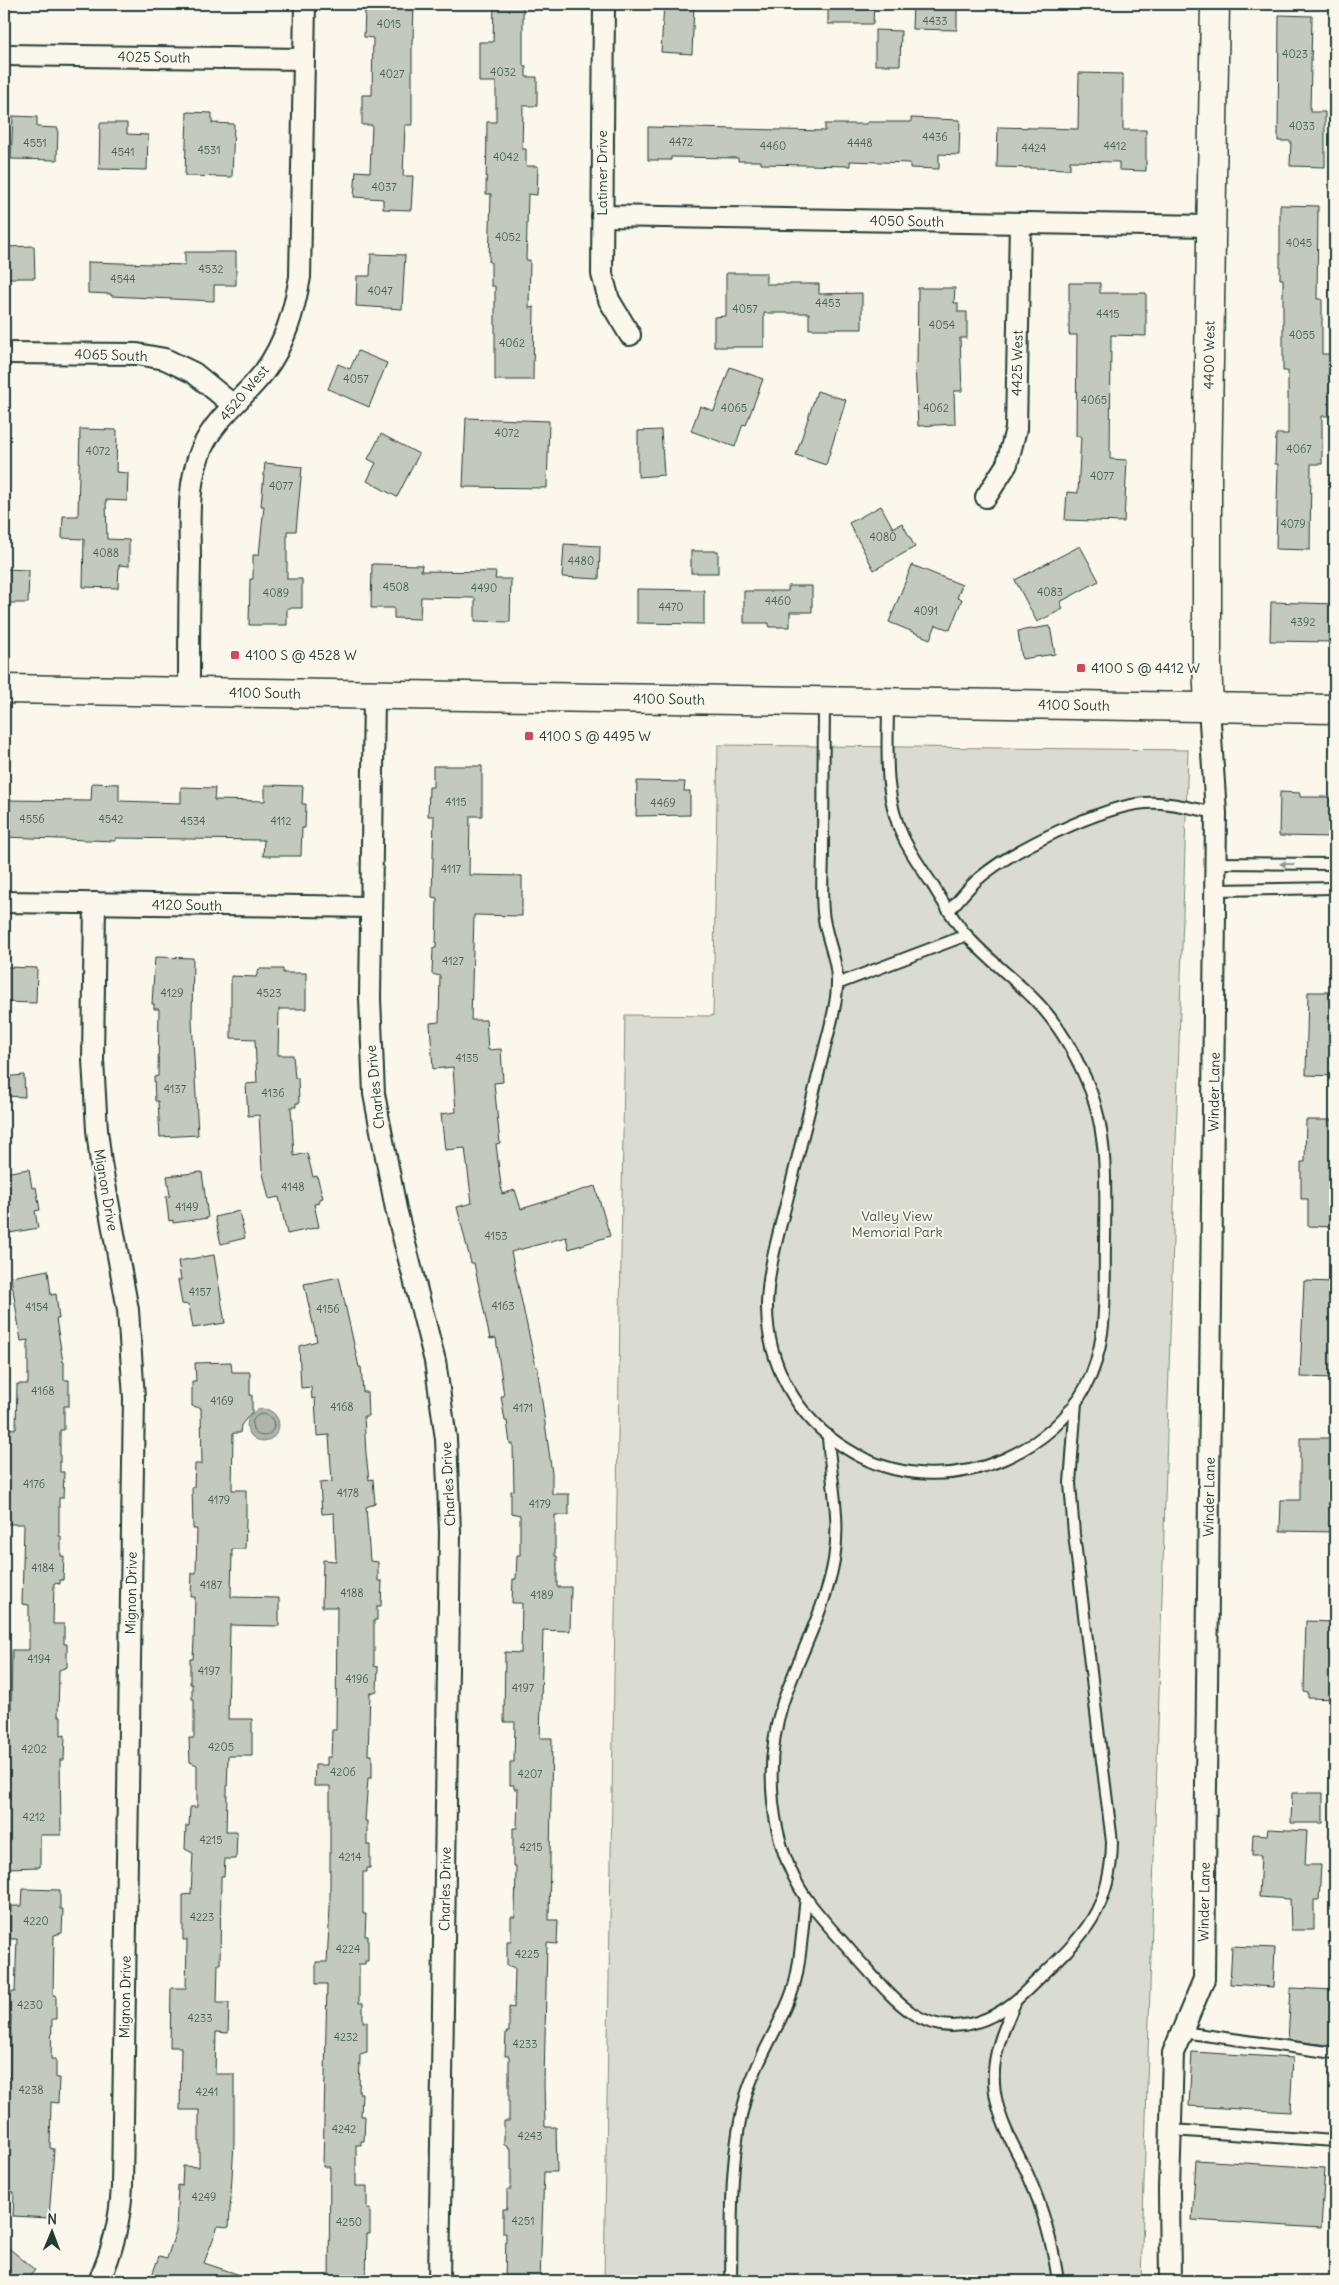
<svg xmlns="http://www.w3.org/2000/svg" width="1339" height="2285" viewBox="0 0 1339 2285" font-family="Delius,sans-serif">
  <rect width="100%" height="100%" fill="#fbf7ec"/>
  <filter id="ink" filterUnits="userSpaceOnUse"><feTurbulence type="fractalNoise" baseFrequency=".02" numOctaves="2"/><feDisplacementMap in="SourceGraphic" scale="10" xChannelSelector="R" yChannelSelector="G"/><feConvolveMatrix kernelMatrix="1 2 1 2 8 2 1 2 1" color-interpolation-filters="sRGB"/></filter>
  <g filter="url(#ink)">
    <polygon fill="#dbdcd1" stroke="#7d8c82" points="718,745 1188,750 1141,2281 604,2281 625,1015 713,1016"/>
    <circle fill="#adb4aa" stroke="#74847b" cx="263" cy="1425" r="16"/>
    <g fill="none" stroke-linecap="round" stroke-linejoin="round">
      <circle stroke="#586d63" stroke-width="1" cx="263" cy="1425" r="11"/>
    </g>
    <g fill="#c4c9be" stroke="#1f3d34">
      <polygon points="380,4 414,4 413,39 412,39 412,125 405,125 403,176 413,176 411,210 383,209 383,199 354,197 356,171 370,172 372,125 362,125 362,95 372,95 373,38 364,37 365,9 380,10"/>
      <polygon points="494,4 523,4 523,66 526,66 526,77 537,77 537,106 523,106 522,149 526,149 526,166 538,166 537,195 528,194 526,260 530,260 529,308 534,307 533,380 495,380 495,286 491,286 491,262 489,262 491,194 486,194 487,122 496,122 496,82 479,82 479,42 493,42"/>
      <polygon points="664,4 694,4 692,54 661,52"/>
      <polygon points="828,4 874,4 873,24 828,24"/>
      <polygon points="913,4 957,4 957,30 912,29"/>
      <polygon points="1279,15 1312,16 1310,112 1325,112 1325,167 1290,166 1291,141 1278,141"/>
      <polygon points="875,30 901,31 900,65 875,65"/>
      <polygon points="1079,73 1123,74 1123,130 1146,130 1146,171 1119,170 1119,162 1070,161 1070,169 997,167 998,127 1078,129"/>
      <polygon points="187,112 212,113 212,123 234,124 232,177 185,176"/>
      <polygon points="13,116 37,117 37,127 58,128 57,160 11,159"/>
      <polygon points="911,118 960,120 959,155 939,154 939,169 910,168 910,163 850,161 850,166 761,164 761,161 738,161 738,158 671,157 671,160 648,160 648,127 825,131 825,124 867,124 867,122 911,122"/>
      <polygon points="100,123 127,123 127,134 148,135 147,170 99,169"/>
      <polygon points="1280,205 1318,206 1317,299 1322,299 1322,354 1335,354 1335,416 1322,416 1322,464 1311,464 1310,550 1276,549 1278,464 1275,464 1276,434 1288,434 1288,371 1283,371 1283,279 1280,279"/>
      <polygon points="34,246 35,278 4,278 4,247"/>
      <polygon points="185,252 236,252 236,285 214,285 214,301 111,296 111,294 88,293 88,262 185,265"/>
      <polygon points="371,254 405,255 402,309 356,306 357,276 370,276"/>
      <polygon points="726,273 766,273 766,284 819,284 819,294 862,293 862,329 809,329 809,313 764,313 764,347 714,347 714,317 726,316"/>
      <polygon points="1069,283 1100,283 1100,293 1146,293 1146,336 1111,335 1110,459 1127,460 1124,522 1065,520 1067,492 1078,493 1081,436 1076,436 1077,335 1069,335"/>
      <polygon points="918,288 955,288 954,303 958,303 958,312 967,312 967,338 960,338 962,391 954,391 955,424 918,426 915,363 917,363"/>
      <polygon points="358,351 387,363 369,407 328,389 338,364 350,369"/>
      <polygon points="730,367 763,379 746,425 743,424 735,447 691,431 700,406 714,411"/>
      <polygon points="817,391 846,400 826,465 796,455"/>
      <polygon points="466,418 549,421 547,488 463,487"/>
      <polygon points="80,429 117,430 116,472 128,473 127,501 106,500 107,539 129,540 129,566 119,565 118,588 83,587 84,539 62,538 63,516 78,516"/>
      <polygon points="661,430 664,475 638,477 638,431"/>
      <polygon points="381,434 419,454 397,497 367,481 376,463 368,459"/>
      <polygon points="265,463 302,467 296,531 287,531 287,579 302,579 302,608 287,608 287,625 249,625 250,579 253,579 253,555 259,555 264,506 261,506"/>
      <polygon points="881,506 893,528 902,523 915,547 874,570 849,523"/>
      <polygon points="564,544 600,546 599,579 562,577"/>
      <polygon points="1080,546 1099,581 1060,602 1063,609 1037,622 1015,580"/>
      <rect x="691" y="551" width="27" height="22"/>
      <polygon points="372,564 422,565 421,571 496,572 495,579 511,579 510,622 475,621 475,598 421,597 420,619 394,618 394,608 371,608"/>
      <polygon points="912,565 962,585 957,598 962,599 950,630 936,625 930,639 889,622"/>
      <polygon points="4,569 29,570 28,603 4,603"/>
      <polygon points="788,586 812,586 812,612 790,612 790,627 769,627 769,623 744,623 744,591 788,591"/>
      <polygon points="637,589 704,590 704,624 637,623"/>
      <polygon points="1271,602 1335,604 1335,642 1270,641"/>
      <polygon points="1050,626 1055,654 1022,659 1018,631"/>
      <polygon points="433,766 482,766 482,816 470,816 469,875 522,876 522,916 474,915 471,1020 486,1020 488,1050 501,1049 503,1082 494,1083 500,1143 496,1144 502,1194 515,1190 521,1209 595,1186 610,1236 569,1249 566,1237 511,1252 536,1367 537,1366 552,1473 552,1494 569,1494 569,1515 555,1515 555,1556 557,1556 557,1587 571,1587 570,1631 543,1630 540,1738 552,1738 549,1920 558,1920 557,1944 547,1943 544,2083 545,2127 556,2127 557,2172 544,2172 540,2281 505,2281 506,2233 503,2233 503,2209 507,2209 507,2190 511,2190 511,2148 508,2148 508,2145 504,2145 504,2121 509,2121 509,2056 505,2056 506,2032 509,2032 509,2007 514,2008 515,1968 507,1965 507,1941 511,1941 511,1917 515,1917 516,1866 513,1866 513,1828 517,1828 518,1789 514,1789 514,1785 510,1785 510,1762 514,1762 515,1722 504,1722 505,1652 521,1653 522,1603 512,1603 513,1579 516,1579 517,1555 520,1555 520,1515 511,1513 511,1491 514,1490 513,1444 510,1444 507,1421 505,1421 501,1396 504,1396 496,1338 490,1339 474,1263 471,1263 457,1207 472,1203 465,1148 445,1150 441,1114 456,1112 453,1067 433,1069 430,1023 439,1022 440,976 432,974 433,948 436,948 437,898 432,897 434,816 428,816 429,787 433,787"/>
      <polygon points="637,781 685,782 684,791 690,791 690,815 636,816"/>
      <polygon points="92,783 119,784 119,801 181,803 181,787 215,788 214,800 265,801 265,785 303,786 302,804 306,804 305,828 302,828 301,856 263,856 264,840 116,838 116,841 4,837 4,800 91,801"/>
      <polygon points="1280,792 1300,793 1300,797 1335,797 1335,837 1279,836"/>
      <polygon points="155,957 193,958 192,1020 198,1135 160,1137 158,1101 155,1101 154,1077 158,1076 159,1009 154,1009 154,1004 152,1004"/>
      <polygon points="4,967 37,968 36,1003 4,1002"/>
      <polygon points="259,969 283,969 283,973 306,973 306,1009 279,1009 278,1055 293,1055 295,1078 298,1078 299,1103 296,1103 296,1107 291,1107 294,1156 307,1153 313,1177 317,1176 323,1198 319,1199 320,1203 314,1204 319,1227 287,1234 279,1197 269,1199 262,1169 259,1115 248,1116 246,1084 257,1083 255,1039 231,1038 231,976 256,977"/>
      <polygon points="1308,992 1335,992 1335,1076 1306,1075"/>
      <polygon points="24,1075 25,1097 4,1096 4,1077"/>
      <polygon points="1306,1120 1335,1120 1335,1227 1308,1226 1308,1199 1301,1199 1301,1162 1305,1162"/>
      <polygon points="29,1169 32,1188 36,1187 40,1210 35,1211 38,1228 4,1234 4,1173"/>
      <polygon points="202,1172 208,1218 173,1223 173,1220 169,1221 166,1197 170,1196 167,1176"/>
      <polygon points="239,1211 245,1238 221,1244 215,1217"/>
      <polygon points="214,1255 225,1323 193,1328 189,1305 182,1304 178,1280 181,1280 178,1261"/>
      <polygon points="48,1270 51,1295 56,1294 59,1319 56,1319 63,1362 64,1362 64,1380 69,1380 69,1406 64,1406 64,1430 60,1430 60,1472 64,1472 63,1498 59,1498 59,1536 61,1536 61,1556 64,1556 63,1580 60,1580 60,1584 54,1583 53,1624 64,1624 64,1644 67,1644 67,1667 59,1670 58,1716 61,1716 61,1736 65,1735 64,1760 60,1760 61,1835 40,1835 40,1867 7,1868 7,1774 4,1774 4,1715 11,1715 12,1650 29,1650 29,1605 22,1604 24,1524 4,1524 4,1428 16,1429 17,1384 28,1384 28,1340 21,1341 11,1277"/>
      <polygon points="339,1277 359,1367 361,1367 363,1392 367,1392 368,1416 364,1416 366,1454 369,1480 373,1479 375,1504 366,1507 370,1561 378,1562 378,1581 382,1581 381,1606 377,1606 377,1620 374,1620 374,1666 378,1667 377,1691 370,1693 368,1755 372,1755 372,1778 368,1778 365,1821 367,1821 367,1845 370,1845 370,1868 367,1868 367,1872 363,1872 363,1914 366,1914 365,1936 368,1936 368,1961 365,1961 365,1964 359,1964 359,2003 363,2003 363,2022 367,2022 367,2052 360,2054 359,2093 362,2093 361,2116 365,2116 364,2141 361,2141 361,2145 356,2145 356,2186 367,2186 367,2209 370,2209 370,2234 367,2234 366,2281 329,2281 330,2167 323,2167 327,1984 316,1984 316,1962 327,1962 330,1908 330,1786 314,1786 315,1765 327,1765 327,1757 331,1757 332,1730 336,1730 337,1607 322,1607 323,1560 336,1561 334,1513 322,1514 320,1483 332,1482 329,1435 317,1436 315,1398 312,1399 311,1387 301,1388 299,1346 317,1341 304,1284"/>
      <polygon points="1304,1281 1335,1282 1335,1378 1300,1377"/>
      <polygon points="231,1362 232,1372 250,1372 250,1395 252,1395 252,1412 241,1425 240,1433 233,1433 232,1490 246,1490 246,1520 245,1549 232,1549 231,1597 279,1598 279,1626 230,1625 228,1719 252,1719 252,1756 228,1756 226,1831 237,1831 236,1859 225,1859 224,1876 221,1876 220,1964 218,1964 217,2003 229,2003 228,2033 216,2032 215,2074 234,2074 234,2143 229,2227 218,2226 204,2263 249,2278 248,2281 150,2281 159,2256 167,2258 176,2231 178,2185 182,2186 183,2166 199,2167 199,2110 180,2110 181,2047 170,2047 171,1988 186,1988 187,1940 183,1940 183,1895 191,1894 193,1853 185,1849 186,1826 189,1826 190,1807 197,1807 197,1765 190,1762 189,1738 194,1738 194,1699 192,1699 192,1684 190,1684 190,1659 193,1659 194,1640 195,1597 191,1597 192,1573 196,1573 197,1529 193,1529 192,1487 194,1487 195,1464 202,1464 201,1408 192,1406 192,1381 196,1381 195,1363"/>
      <polygon points="1300,1438 1335,1438 1335,1532 1280,1531 1281,1500 1300,1500"/>
      <polygon points="1306,1621 1335,1622 1335,1699 1308,1698 1308,1693 1304,1692"/>
      <polygon points="1292,1793 1323,1793 1323,1823 1291,1823"/>
      <polygon points="1268,1829 1307,1831 1305,1865 1321,1865 1319,1900 1314,1900 1314,1930 1291,1930 1290,1899 1259,1897 1261,1855 1252,1855 1253,1834 1267,1835"/>
      <polygon points="23,1889 60,1890 60,1909 63,1909 62,1933 54,1935 53,1995 56,1995 56,2019 52,2019 51,2059 56,2059 56,2078 59,2078 58,2103 51,2102 50,2148 54,2149 49,2218 13,2216 14,2192 4,2191 4,2077 10,2078 11,2015 4,2015 4,1992 15,1992 17,1939 10,1939 11,1906 22,1906"/>
      <polygon points="1232,1946 1275,1948 1273,1987 1230,1984"/>
      <polygon points="1291,1988 1335,1990 1335,2046 1288,2040"/>
      <polygon points="1192,2052 1293,2058 1290,2112 1189,2106"/>
      <polygon points="1196,2160 1325,2168 1321,2228 1192,2220"/>
      <polygon points="4,2244 35,2270 26,2281 4,2281"/>
    </g>
    <g fill="none" stroke-linecap="round" stroke-linejoin="round">
      <g stroke="#1f3d34" stroke-width="14">
        <g id="lane">
          <path d="M824,703C824,751 823,800 823,849C823,870 821,891 823,912C825,937 838,959 837,984C837,1007 828,1033 823,1055C812,1100 801,1144 790,1188C781,1226 768,1265 767,1304C766,1363 797,1419 847,1449C894,1479 953,1481 1004,1459C1038,1444 1067,1421 1085,1388C1109,1344 1104,1293 1105,1245C1105,1188 1110,1129 1084,1075C1072,1048 1055,1020 1034,999C1013,978 988,959 968,937C954,921 943,902 932,884C922,869 911,854 903,837C883,795 888,749 888,703"/>
          <polyline points="1216,863 1335,864"/>
          <polyline points="1216,890 1335,888"/>
          <path d="M949,911C958,901 967,889 977,880C1011,850 1100,807 1145,803C1168,801 1194,809 1216,813"/>
          <polyline points="837,984 967,935"/>
          <path d="M828,1438C831,1479 841,1518 834,1560C826,1608 799,1656 783,1702C763,1765 769,1843 806,1898C821,1919 839,1937 855,1956C873,1975 890,1998 912,2013C951,2040 996,2021 1026,1991C1076,1942 1111,1917 1112,1842L1074,1534L1070,1483L1076,1402"/>
          <path d="M1015,2003C993,2052 984,2082 1008,2134C1014,2148 1022,2161 1028,2175C1043,2209 1053,2245 1058,2281"/>
          <polyline points="1182,2032 1335,2053"/>
          <polyline points="1171,2130 1335,2141"/>
          <path d="M731,2281C732,2220 729,2156 746,2096C756,2061 778,2030 791,1995C801,1969 802,1927 806,1898"/>
        </g>
      </g>
      <g stroke="#1f3d34" stroke-width="24">
        <g id="street">
          <polyline points="604,4 602,274 609,300 630,335"/>
          <polyline points="4,55 304,59"/>
          <polyline points="602,216 1211,226"/>
          <polyline points="4,353 137,354 165,359 194,373 233,405"/>
          <polyline points="986,497 1007,464 1016,429 1020,223"/>
          <path d="M189,692C189,649 189,606 190,563C190,525 186,484 202,448C216,417 244,398 264,372C285,344 294,311 300,277L305,4"/>
          <polyline points="374,695 370,998 374,1094 396,1209 435,1361 446,1439 450,1532 439,2281"/>
          <polyline points="4,902 371,907"/>
          <path d="M95,903L93,1060L97,1130L101,1163L128,1310L134,1398L122,2187C120,2221 113,2251 99,2281"/>
          <polyline points="1170,2281 1169,2189 1173,2053 1204,1979 1216,813 1209,707"/>
        </g>
      </g>
      <g stroke="#1f3d34" stroke-width="31">
        <g id="secondary">
          <polyline points="4,689 1335,709"/>
          <polyline points="1209,707 1207,663 1207,478 1215,4"/>
        </g>
      </g>
      <use href="#lane" stroke="#fbf7ec" stroke-width="10"/>
      <use href="#street" stroke="#fbf7ec" stroke-width="20"/>
      <use href="#secondary" stroke="#fbf7ec" stroke-width="28"/>
    </g>
    <defs><path id="oneway-solid" d="M-6-.8H1V-3.2L6.5 0L1 3.2V.8H-6Z" transform="scale(1.25)"/></defs>
    <use fill="#8d9a90" href="#oneway-solid" transform="translate(1287 864) rotate(-179)"/>
  </g>
  <g fill="#d1495b" stroke="#fbf7ec" stroke-width="2">
    <rect x="230" y="650" width="10" height="10" rx="2.5"/>
    <rect x="1076" y="663" width="10" height="10" rx="2.5"/>
    <rect x="524" y="731" width="10" height="10" rx="2.5"/>
  </g>
  <g text-anchor="middle" stroke-width="4" stroke-linejoin="round" paint-order="stroke">
    <g font-size="11" fill="#486056">
      <text x="935" y="25">4433</text>
      <text x="389" y="28">4015</text>
      <text x="1295" y="58">4023</text>
      <text x="503" y="76">4032</text>
      <text x="392" y="78">4027</text>
      <text x="1302" y="130">4033</text>
      <text x="935" y="141">4436</text>
      <text x="681" y="146">4472</text>
      <text x="35" y="147">4551</text>
      <text x="860" y="147">4448</text>
      <text x="773" y="150">4460</text>
      <text x="1115" y="150">4412</text>
      <text x="1034" y="152">4424</text>
      <text x="209" y="154">4531</text>
      <text x="123" y="156">4541</text>
      <text x="506" y="161">4042</text>
      <text x="384" y="191">4037</text>
      <text x="508" y="241">4052</text>
      <text x="1299" y="247">4045</text>
      <text x="211" y="273">4532</text>
      <text x="123" y="283">4544</text>
      <text x="380" y="295">4047</text>
      <text x="828" y="307">4453</text>
      <text x="745" y="313">4057</text>
      <text x="1108" y="318">4415</text>
      <text x="942" y="329">4054</text>
      <text x="1302" y="339">4055</text>
      <text x="512" y="347">4062</text>
      <text x="356" y="383">4057</text>
      <text x="1094" y="404">4065</text>
      <text x="734" y="412">4065</text>
      <text x="936" y="412">4062</text>
      <text x="507" y="437">4072</text>
      <text x="1299" y="453">4067</text>
      <text x="98" y="455">4072</text>
      <text x="1102" y="480">4077</text>
      <text x="281" y="490">4077</text>
      <text x="1293" y="528">4079</text>
      <text x="883" y="541">4080</text>
      <text x="106" y="557">4088</text>
      <text x="581" y="565">4480</text>
      <text x="396" y="591">4508</text>
      <text x="484" y="592">4490</text>
      <text x="1050" y="596">4083</text>
      <text x="276" y="597">4089</text>
      <text x="778" y="605">4460</text>
      <text x="671" y="611">4470</text>
      <text x="926" y="615">4091</text>
      <text x="1303" y="626">4392</text>
      <text x="456" y="806">4115</text>
      <text x="663" y="807">4469</text>
      <text x="32" y="823">4556</text>
      <text x="111" y="823">4542</text>
      <text x="193" y="825">4534</text>
      <text x="281" y="825">4112</text>
      <text x="451" y="873">4117</text>
      <text x="453" y="965">4127</text>
      <text x="172" y="997">4129</text>
      <text x="269" y="997">4523</text>
      <text x="467" y="1062">4135</text>
      <text x="175" y="1093">4137</text>
      <text x="273" y="1097">4136</text>
      <text x="293" y="1191">4148</text>
      <text x="187" y="1211">4149</text>
      <text x="496" y="1240">4153</text>
      <text x="200" y="1296">4157</text>
      <text x="503" y="1310">4163</text>
      <text x="37" y="1311">4154</text>
      <text x="328" y="1313">4156</text>
      <text x="43" y="1395">4168</text>
      <text x="222" y="1405">4169</text>
      <text x="342" y="1411">4168</text>
      <text x="523" y="1412">4171</text>
      <text x="34" y="1488">4176</text>
      <text x="348" y="1497">4178</text>
      <text x="219" y="1504">4179</text>
      <text x="540" y="1508">4179</text>
      <text x="43" y="1572">4184</text>
      <text x="211" y="1589">4187</text>
      <text x="352" y="1597">4188</text>
      <text x="542" y="1599">4189</text>
      <text x="39" y="1663">4194</text>
      <text x="209" y="1675">4197</text>
      <text x="357" y="1683">4196</text>
      <text x="523" y="1692">4197</text>
      <text x="221" y="1751">4205</text>
      <text x="34" y="1753">4202</text>
      <text x="343" y="1776">4206</text>
      <text x="530" y="1778">4207</text>
      <text x="34" y="1821">4212</text>
      <text x="211" y="1844">4215</text>
      <text x="531" y="1851">4215</text>
      <text x="350" y="1861">4214</text>
      <text x="202" y="1921">4223</text>
      <text x="36" y="1925">4220</text>
      <text x="348" y="1953">4224</text>
      <text x="527" y="1958">4225</text>
      <text x="30" y="2009">4230</text>
      <text x="200" y="2022">4233</text>
      <text x="346" y="2041">4232</text>
      <text x="525" y="2048">4233</text>
      <text x="31" y="2094">4238</text>
      <text x="207" y="2096">4241</text>
      <text x="344" y="2133">4242</text>
      <text x="530" y="2140">4243</text>
      <text x="204" y="2201">4249</text>
      <text x="523" y="2225">4251</text>
      <text x="349" y="2226">4250</text>
    </g>
    <g font-size="14" fill="#1f3d34" stroke="#fbf7ec">
      <text transform="translate(154 57) rotate(1)" y="5">4025 South</text>
      <text transform="translate(602 173) rotate(-90)" y="5">Latimer Drive</text>
      <text transform="translate(907 221) rotate(1)" y="5">4050 South</text>
      <text transform="translate(111 355) rotate(2)" y="5">4065 South</text>
      <text transform="translate(1209 355) rotate(-89)" y="5">4400 West</text>
      <text transform="translate(1017 363) rotate(-89)" y="5">4425 West</text>
      <text transform="translate(244 393) rotate(-50)" y="5">4520 West</text>
      <text transform="translate(265 693) rotate(1)" y="5">4100 South</text>
      <text transform="translate(669 699) rotate(1)" y="5">4100 South</text>
      <text transform="translate(1074 705) rotate(1)" y="5">4100 South</text>
      <text transform="translate(187 905) rotate(1)" y="5">4120 South</text>
      <text transform="translate(375 1087) rotate(-96)" y="5">Charles Drive</text>
      <text transform="translate(1214 1092) rotate(-89)" y="5">Winder Lane</text>
      <text transform="translate(106 1190) rotate(80)" y="5">Mignon Drive</text>
      <text transform="translate(448 1484) rotate(-93)" y="5">Charles Drive</text>
      <text transform="translate(1209 1497) rotate(-89)" y="5">Winder Lane</text>
      <text transform="translate(131 1593) rotate(-89)" y="5">Mignon Drive</text>
      <text transform="translate(445 1889) rotate(-89)" y="5">Charles Drive</text>
      <text transform="translate(1204 1902) rotate(-89)" y="5">Winder Lane</text>
      <text transform="translate(125 1997) rotate(-89)" y="5">Mignon Drive</text>
    </g>
    <g font-size="14" fill="#1f3d34" stroke="#fbf7ec" text-anchor="start">
      <text x="245" y="660">4100 S @ 4528 W</text>
      <text x="1091" y="673">4100 S @ 4412 W</text>
      <text x="539" y="741">4100 S @ 4495 W</text>
    </g>
    <g font-size="14" fill="#455d53" stroke="#fbf7ec">
      <text x="897" y="1221">Valley View<tspan x="897" dy="16">Memorial Park</tspan></text>
    </g>
  </g>
  <rect width="1339" height="2285" fill="none" stroke="#fbf7ec" stroke-width="20"/>
  <rect x="10" y="10" width="1319" height="2265" fill="none" stroke="#1f3d34" stroke-width="2" filter="url(#ink)"/>
  <g transform="translate(52 2232) rotate(1)" stroke="#fbf7ec" stroke-width="4" paint-order="stroke">
  <path d="M0-4L9 19L0 12L-9 19Z" fill="#1f3d34"/>
  <text y="-8" font-size="14" font-weight="bold" text-anchor="middle" fill="#1f3d34">N</text>
  </g>
</svg>
